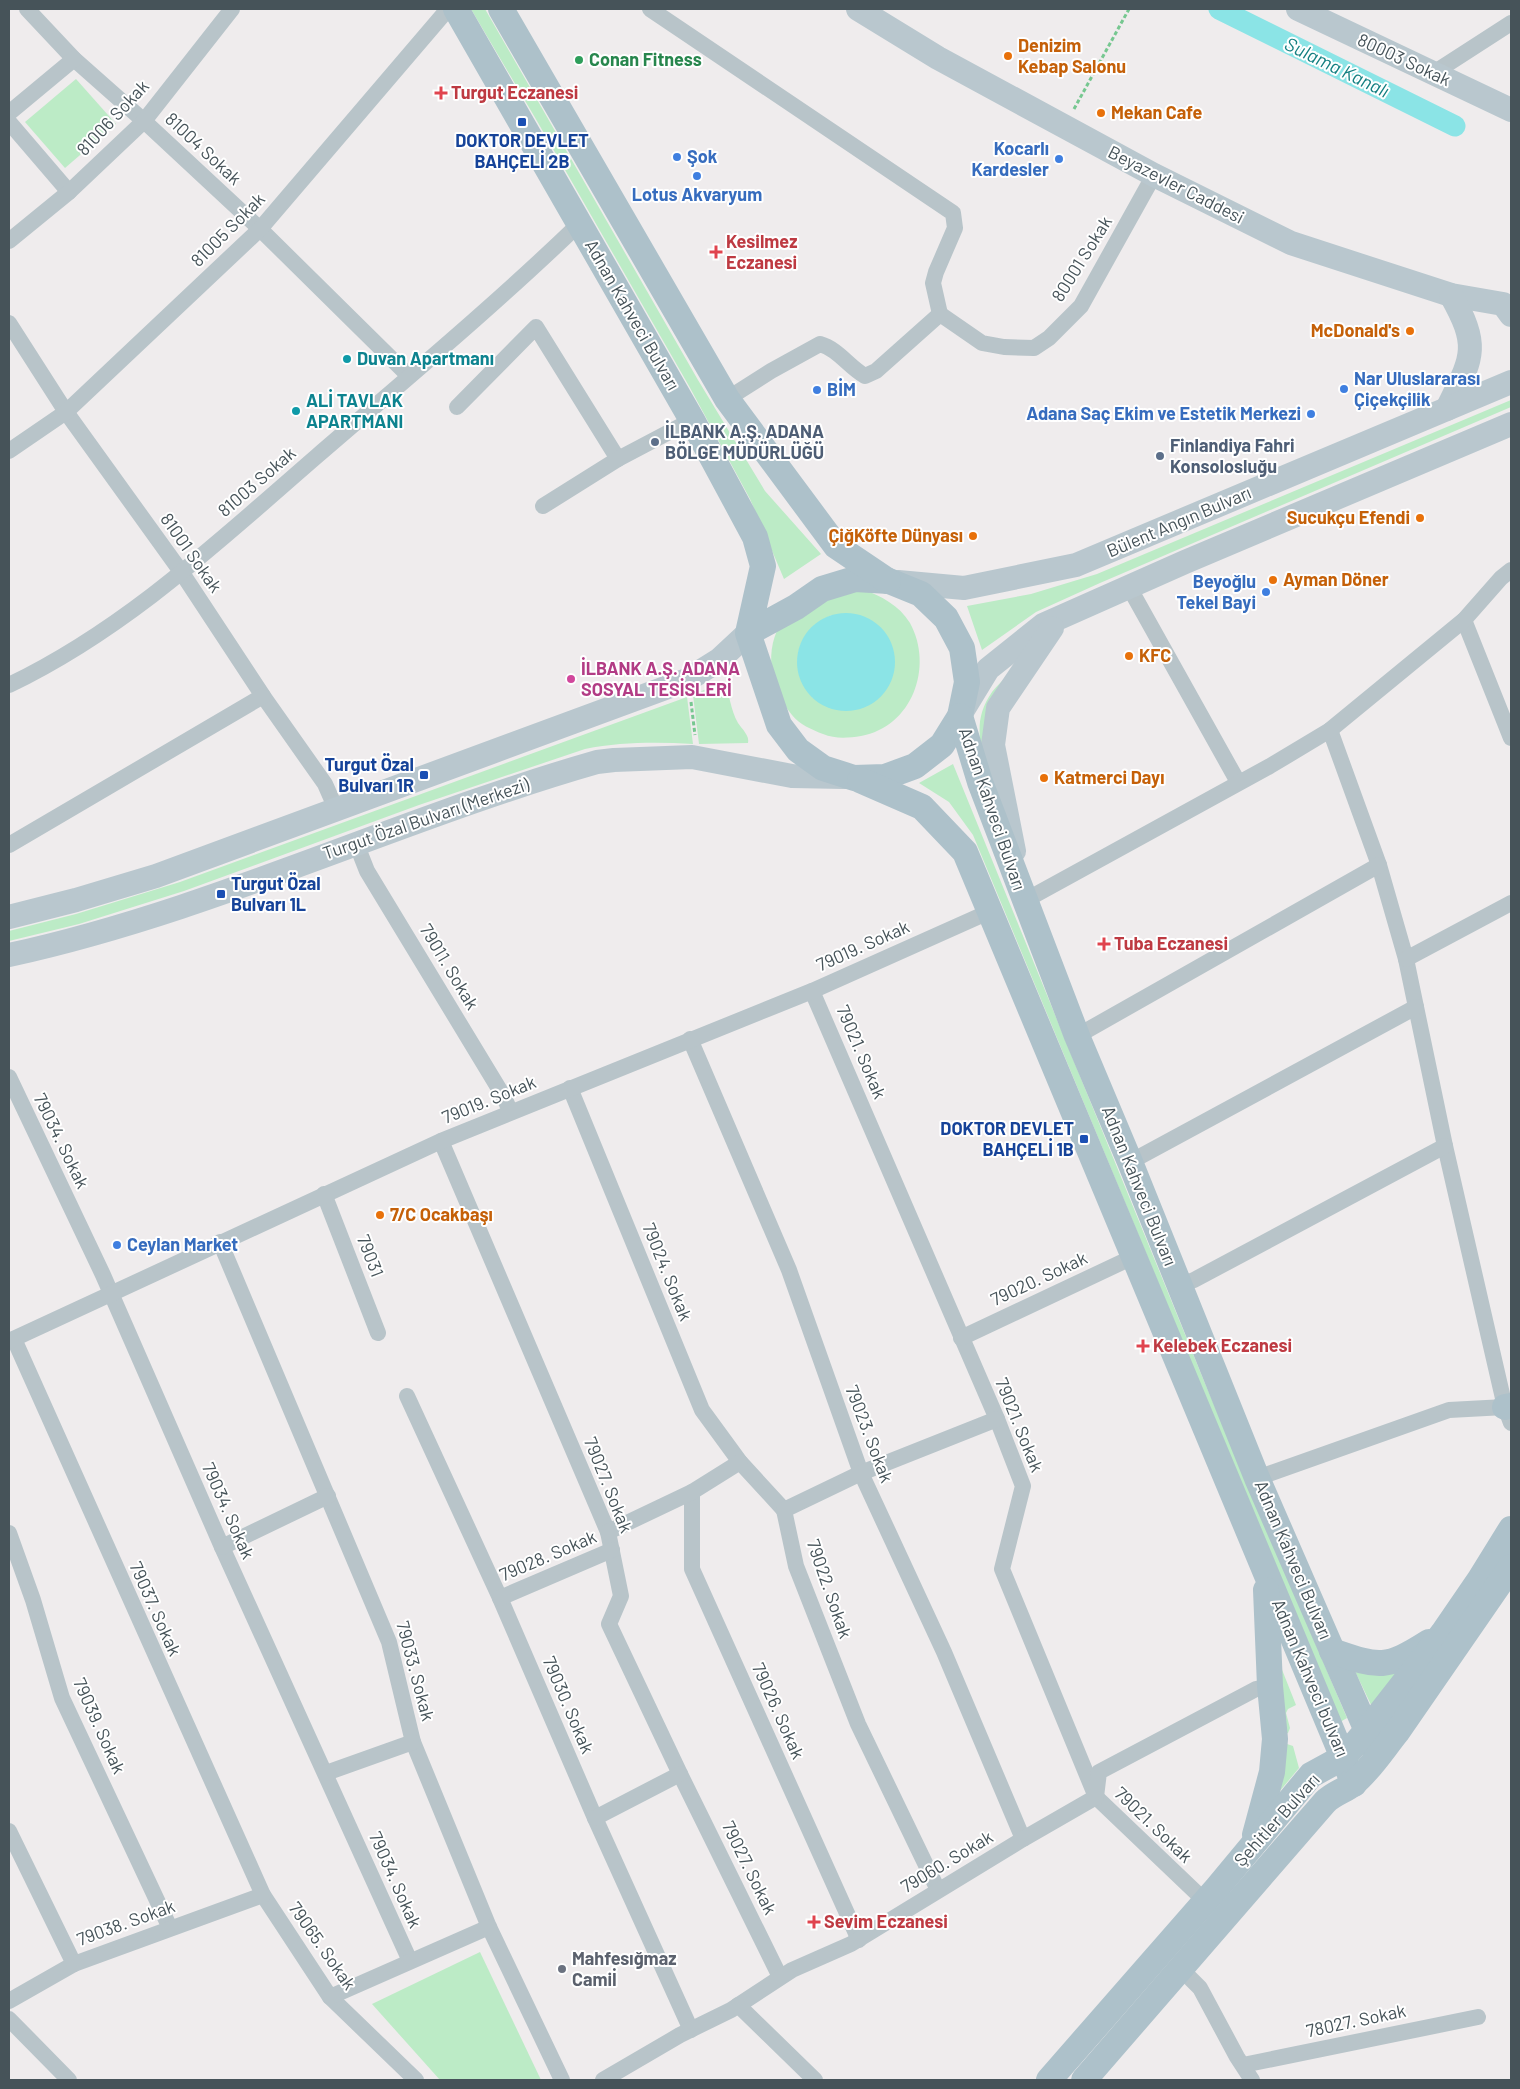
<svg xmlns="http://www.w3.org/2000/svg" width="1520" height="2089" viewBox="0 0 1520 2089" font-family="Barlow,sans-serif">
  <rect width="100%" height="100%" fill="#efeced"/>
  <g fill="#bcebc6" fill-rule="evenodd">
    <polygon points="471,9 485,9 698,380 765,491 821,554 784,579 750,499 689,386 537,121"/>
    <polygon points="76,79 116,124 65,168 25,122"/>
    <polygon points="1511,400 1511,407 1100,583 1036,612 982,650 967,606 1031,594 1097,574"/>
    <path d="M862,589C881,596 899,605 910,623C934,667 912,727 861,736C848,738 835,739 823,734C812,730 799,724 792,715C770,688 763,649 783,620C785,618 787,613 790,611C794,608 803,607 808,605C826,600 844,594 862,589ZM832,615L813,698C787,667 795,631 832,615Z"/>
    <path d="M1017,666L993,788C983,753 969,725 992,692C999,683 1009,675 1017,666Z"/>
    <path d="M724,681C730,694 730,709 738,723C742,729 750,736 748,743L699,744L693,695Z"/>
    <path d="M687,697L693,744C656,742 621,742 585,749L419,805L184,891L79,924L9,941V931L76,914L180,882Z"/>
    <polygon points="953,764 1204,1381 1347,1718 1340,1722 973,835 949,802 919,783"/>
    <polygon points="1275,1652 1296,1705 1288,1709 1286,1713 1290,1728 1288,1733 1283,1734"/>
    <polygon points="1406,1665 1373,1709 1353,1667"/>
    <polygon points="1284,1743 1293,1746 1299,1768 1279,1792"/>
    <polygon points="480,1952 541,2080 440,2080 372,2004"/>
  </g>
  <circle fill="#8be4e6" cx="846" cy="662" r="49"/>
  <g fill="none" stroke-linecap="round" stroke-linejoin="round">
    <polyline stroke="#8be4e6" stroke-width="21" points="1219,9 1455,126"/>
    <g stroke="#76c790" stroke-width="3" stroke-dasharray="4 2.5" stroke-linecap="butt">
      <polyline points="1074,109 1129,9"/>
      <polyline points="691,702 695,735"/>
    </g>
    <g stroke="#b8c4c9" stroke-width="16">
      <polyline points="27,9 74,59 144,121 260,229 409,376"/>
      <polyline points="650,9 953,213 955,228 936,272 933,283 940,314"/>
      <polyline points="1432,74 1511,23"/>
      <polyline points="9,113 74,59"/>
      <polyline points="9,122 69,192"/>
      <polyline points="9,241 69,192 144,121 232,9"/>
      <polyline points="9,323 66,412 182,573 263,696 325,784 336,809"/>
      <path d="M727,399L771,371L820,344C838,349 849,367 865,376L876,371L940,314L982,343L1004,347L1034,348L1049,338L1081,306L1154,175"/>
      <polyline points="457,407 536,327 618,459"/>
      <polyline points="9,451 66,412 260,229 448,9"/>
      <polyline points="543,506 618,459 692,420"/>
      <polyline points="1129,587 1238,782"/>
      <polyline points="1464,620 1511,738"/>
      <path d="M9,685C126,629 220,540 317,456C405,380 495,305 579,224"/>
      <polyline points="1330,730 1379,865 1406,959 1445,1146 1505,1407 1511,1423"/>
      <polyline points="356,843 367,871 504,1097 510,1111"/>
      <polyline points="9,845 263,696"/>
      <polyline points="1024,901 1270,766 1330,730 1464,620 1501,578 1511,570"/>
      <polyline points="1406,959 1511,903"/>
      <polyline points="812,991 997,1419 1023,1486 1002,1569 1096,1797 1205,1901"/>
      <polyline points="1077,1036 1379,865"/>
      <polyline points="690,1039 789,1270 861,1473 944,1652 1023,1839"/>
      <polyline points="9,1077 103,1275 222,1547 410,1961"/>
      <polyline points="570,1088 702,1410 740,1462 784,1510"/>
      <polyline points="441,1141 608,1532 621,1596 609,1624 680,1774 780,1977"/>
      <polyline points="1130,1162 1416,1007"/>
      <polyline points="324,1194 378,1333"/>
      <polyline points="220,1242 389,1642 413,1742 489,1927 562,2080"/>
      <polyline points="1180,1285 1194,1280 1445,1146"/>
      <polyline points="961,1338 1133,1257"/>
      <polyline points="14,1339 263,1895 330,1997 416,2080"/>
      <polyline points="9,1341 441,1141 812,991 991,911"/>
      <polyline points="407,1396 500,1598 595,1818 691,2030"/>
      <polyline points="1257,1478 1449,1410 1505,1407"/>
      <polyline points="692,1492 692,1569 859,1940"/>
      <polyline points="608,1532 692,1492 740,1462"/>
      <polyline points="9,1533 33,1600 62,1698 170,1928"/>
      <polyline points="222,1547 328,1496"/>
      <polyline points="500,1598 612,1550"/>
      <polyline points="326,1773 413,1742"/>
      <polyline points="595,1818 680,1774"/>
      <polyline points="9,1831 74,1964"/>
      <polyline points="938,1890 858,1724 796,1566 784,1510 861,1473 997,1419"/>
      <polyline points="1181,1969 1200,1988 1237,2057 1252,2080"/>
      <polyline points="330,1997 489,1927"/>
      <polyline points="9,2001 74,1964 263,1895"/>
      <polyline points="738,2005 815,2080"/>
      <polyline points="9,2019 69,2080"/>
      <polyline points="1243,2065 1478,2017"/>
      <polyline points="603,2080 680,2035 731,2010 792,1970 851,1944 1023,1839 1096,1797 1099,1772 1256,1689 1270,1686"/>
    </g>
    <g stroke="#b9c7ce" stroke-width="24">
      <polyline points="858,9 938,58 1154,175 1291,243 1451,295 1503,304 1511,315"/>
      <polyline points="1298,9 1511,110"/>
      <path d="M1447,409C1472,358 1481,348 1451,295"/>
      <polyline points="898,582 964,588 1076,565 1511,382"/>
      <polyline points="963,710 988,669 1043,625 1185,562 1511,424"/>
      <polyline points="1014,851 993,745 998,708 1052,628"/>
      <polyline points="9,917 76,900 156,876 687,680 719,660 748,633"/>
      <path d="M9,955C211,911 398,819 597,762L614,760L692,757L792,776L844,777"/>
    </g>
    <g stroke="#adc1ca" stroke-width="26">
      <polyline points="456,9 692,420 755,537 763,566 748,633 779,725 798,750 823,768 854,778 885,777 915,766 942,745 960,716 967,682 962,648 946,618 921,594 889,581 855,579 822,589 796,607 748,633"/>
      <polyline points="501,9 727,399 836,546 888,581"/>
      <polyline points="960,716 980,782 1077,1036 1130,1162 1257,1478 1378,1756"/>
      <polyline points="860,780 922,807 965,852 1354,1784"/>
      <polyline points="1505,1407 1511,1406"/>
      <path d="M1332,1651C1379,1667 1385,1670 1429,1642"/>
      <polyline points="1255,1835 1272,1772 1275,1739 1270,1686 1266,1590"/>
      <polyline points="1049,2080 1217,1888 1311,1775 1344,1757 1368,1729 1443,1633 1480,1579 1511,1529"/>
      <path d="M1084,2080L1325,1802C1334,1793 1345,1791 1354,1783C1370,1770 1384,1748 1397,1732L1511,1567"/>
    </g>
  </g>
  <g fill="#e8710a" stroke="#fff" stroke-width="2">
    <circle cx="1008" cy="56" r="5"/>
    <circle cx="1101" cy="113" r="5"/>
    <circle cx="1410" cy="331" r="5"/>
    <circle cx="1420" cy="518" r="5"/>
    <circle cx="973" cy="536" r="5"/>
    <circle cx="1273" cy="580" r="5"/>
    <circle cx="1129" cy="656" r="5"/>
    <circle cx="1044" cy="778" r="5"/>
    <circle cx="380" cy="1215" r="5"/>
  </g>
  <circle fill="#2e9e5b" stroke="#fff" stroke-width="2" cx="579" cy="60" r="5"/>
  <g fill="#e0444e" stroke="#fff" stroke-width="2">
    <path d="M438.5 85.5h5v5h5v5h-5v5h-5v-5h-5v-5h5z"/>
    <path d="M713.5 244.5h5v5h5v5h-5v5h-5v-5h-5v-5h5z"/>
    <path d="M1101.5 936.5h5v5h5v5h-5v5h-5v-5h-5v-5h5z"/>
    <path d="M1140.5 1338.5h5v5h5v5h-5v5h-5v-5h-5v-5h5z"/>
    <path d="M811.5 1914.5h5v5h5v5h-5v5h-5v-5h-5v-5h5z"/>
  </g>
  <g fill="#1a4fb4" stroke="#fff" stroke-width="2">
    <rect x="517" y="117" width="10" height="10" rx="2.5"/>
    <rect x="419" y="770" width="10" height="10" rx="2.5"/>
    <rect x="216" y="889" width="10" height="10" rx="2.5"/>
    <rect x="1079" y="1134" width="10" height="10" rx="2.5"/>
  </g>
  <g fill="#3f7fe0" stroke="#fff" stroke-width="2">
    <circle cx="677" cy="157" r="5"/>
    <circle cx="1059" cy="159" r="5"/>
    <circle cx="697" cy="176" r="5"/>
    <circle cx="1344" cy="389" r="5"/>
    <circle cx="817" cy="390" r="5"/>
    <circle cx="1311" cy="414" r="5"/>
    <circle cx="1266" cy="592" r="5"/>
    <circle cx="117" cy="1245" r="5"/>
  </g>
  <g fill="#0f9aa8" stroke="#fff" stroke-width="2">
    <circle cx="347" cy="359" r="5"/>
    <circle cx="296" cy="411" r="5"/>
  </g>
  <g fill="#5c6f8a" stroke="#fff" stroke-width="2">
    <circle cx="655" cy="442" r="5"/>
    <circle cx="1160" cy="456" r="5"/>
  </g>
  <circle fill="#d1479c" stroke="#fff" stroke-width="2" cx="571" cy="679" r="5"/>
  <circle fill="#6b7280" stroke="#fff" stroke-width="2" cx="562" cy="1969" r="5"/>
  <g text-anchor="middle" stroke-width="4" stroke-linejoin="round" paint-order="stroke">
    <g font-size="18" font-weight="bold" fill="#c56008" stroke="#fff" text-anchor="start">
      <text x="1018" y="52">Denizim<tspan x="1018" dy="21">Kebap Salonu</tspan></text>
      <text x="1111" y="119">Mekan Cafe</text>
      <text x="1400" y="337" text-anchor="end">McDonald's</text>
      <text x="1410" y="524" text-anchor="end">Sucukçu Efendi</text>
      <text x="963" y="542" text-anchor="end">ÇiğKöfte Dünyası</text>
      <text x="1283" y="586">Ayman Döner</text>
      <text x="1139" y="662">KFC</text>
      <text x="1054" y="784">Katmerci Dayı</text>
      <text x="390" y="1221">7/C Ocakbaşı</text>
    </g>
    <g font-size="18" font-weight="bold" fill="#27864d" stroke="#fff" text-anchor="start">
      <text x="589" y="66">Conan Fitness</text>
    </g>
    <g font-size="18" fill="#465359" stroke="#fff">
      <text transform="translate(1404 60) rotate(25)" y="6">80003 Sokak</text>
      <text transform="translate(113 118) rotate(-47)" y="6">81006 Sokak</text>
      <text transform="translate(203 149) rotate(43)" y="6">81004 Sokak</text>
      <text transform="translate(1176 185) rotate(27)" y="6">Beyazevler Caddesi</text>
      <text transform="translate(228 230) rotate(-45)" y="6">81005 Sokak</text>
      <text transform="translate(1082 259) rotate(-58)" y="6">80001 Sokak</text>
      <text transform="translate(632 315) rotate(60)" y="6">Adnan Kahveci Bulvarı</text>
      <text transform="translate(257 482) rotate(-41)" y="6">81003 Sokak</text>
      <text transform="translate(1179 522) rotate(-23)" y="6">Bülent Angın Bulvarı</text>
      <text transform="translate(191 553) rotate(55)" y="6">81001 Sokak</text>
      <text transform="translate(992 809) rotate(71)" y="6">Adnan Kahveci Bulvarı</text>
      <text transform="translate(426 819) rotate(-19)" y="6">Turgut Özal Bulvarı (Merkezi)</text>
      <text transform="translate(863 946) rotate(-24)" y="6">79019. Sokak</text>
      <text transform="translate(449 967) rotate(59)" y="6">79011. Sokak</text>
      <text transform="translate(861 1052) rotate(67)" y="6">79021. Sokak</text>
      <text transform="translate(489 1100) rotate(-22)" y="6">79019. Sokak</text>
      <text transform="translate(61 1141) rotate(64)" y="6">79034. Sokak</text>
      <text transform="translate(1139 1186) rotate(68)" y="6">Adnan Kahveci Bulvarı</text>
      <text transform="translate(370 1256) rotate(69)" y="6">79031</text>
      <text transform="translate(667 1272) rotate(68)" y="6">79024. Sokak</text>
      <text transform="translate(1039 1279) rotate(-25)" y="6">79020. Sokak</text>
      <text transform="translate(1019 1425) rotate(68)" y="6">79021. Sokak</text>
      <text transform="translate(869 1434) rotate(69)" y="6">79023. Sokak</text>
      <text transform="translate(608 1485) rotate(68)" y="6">79027. Sokak</text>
      <text transform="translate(228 1511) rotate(66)" y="6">79034. Sokak</text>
      <text transform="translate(548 1556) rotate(-23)" y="6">79028. Sokak</text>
      <text transform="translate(1293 1560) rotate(67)" y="6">Adnan Kahveci Bulvarı</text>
      <text transform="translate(829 1589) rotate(71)" y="6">79022. Sokak</text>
      <text transform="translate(155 1609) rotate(66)" y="6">79037. Sokak</text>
      <text transform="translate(415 1671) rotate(75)" y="6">79033. Sokak</text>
      <text transform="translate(1310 1678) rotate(67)" y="6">Adnan Kahveci bulvarı</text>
      <text transform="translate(568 1705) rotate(67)" y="6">79030. Sokak</text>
      <text transform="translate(778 1711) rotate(66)" y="6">79026. Sokak</text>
      <text transform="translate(99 1726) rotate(66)" y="6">79039. Sokak</text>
      <text transform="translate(1277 1820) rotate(-48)" y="6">Şehitler Bulvarı</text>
      <text transform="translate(1153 1825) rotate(44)" y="6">79021. Sokak</text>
      <text transform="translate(947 1862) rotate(-31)" y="6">79060. Sokak</text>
      <text transform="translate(749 1868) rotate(64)" y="6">79027. Sokak</text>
      <text transform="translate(395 1880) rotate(66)" y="6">79034. Sokak</text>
      <text transform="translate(126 1923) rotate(-20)" y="6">79038. Sokak</text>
      <text transform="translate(322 1946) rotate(55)" y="6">79065. Sokak</text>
      <text transform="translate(1356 2021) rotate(-12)" y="6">78027. Sokak</text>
    </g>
    <g font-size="18" font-weight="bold" fill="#be3a42" stroke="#fff" text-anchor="start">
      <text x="451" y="99">Turgut Eczanesi</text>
      <text x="726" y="248">Kesilmez<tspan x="726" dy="21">Eczanesi</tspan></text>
      <text x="1114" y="950">Tuba Eczanesi</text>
      <text x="1153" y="1352">Kelebek Eczanesi</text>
      <text x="824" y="1928">Sevim Eczanesi</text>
    </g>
    <g font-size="18" font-weight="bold" fill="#164399" stroke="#fff" text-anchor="end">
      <text x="522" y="147" text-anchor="middle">DOKTOR DEVLET<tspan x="522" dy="21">BAHÇELİ 2B</tspan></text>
      <text x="414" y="771">Turgut Özal<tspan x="414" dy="21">Bulvarı 1R</tspan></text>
      <text x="231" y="890" text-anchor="start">Turgut Özal<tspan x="231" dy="21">Bulvarı 1L</tspan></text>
      <text x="1074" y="1135">DOKTOR DEVLET<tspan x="1074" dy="21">BAHÇELİ 1B</tspan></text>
    </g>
    <g font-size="18" font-weight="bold" fill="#366cbe" stroke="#fff" text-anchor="start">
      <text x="1049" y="155" text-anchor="end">Kocarlı<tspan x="1049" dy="21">Kardesler</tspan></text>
      <text x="687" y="163">Şok</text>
      <text x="697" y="201" text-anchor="middle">Lotus Akvaryum</text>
      <text x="1354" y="385">Nar Uluslararası<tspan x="1354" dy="21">Çiçekçilik</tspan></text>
      <text x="827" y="396">BİM</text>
      <text x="1301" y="420" text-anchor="end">Adana Saç Ekim ve Estetik Merkezi</text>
      <text x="1256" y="588" text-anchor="end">Beyoğlu<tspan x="1256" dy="21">Tekel Bayi</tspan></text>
      <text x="127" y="1251">Ceylan Market</text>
    </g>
    <g font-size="18" font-weight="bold" fill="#0d838f" stroke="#fff" text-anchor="start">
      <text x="357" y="365">Duvan Apartmanı</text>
      <text x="306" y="407">ALİ TAVLAK<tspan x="306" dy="21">APARTMANI</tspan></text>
    </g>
    <g font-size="18" font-weight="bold" fill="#4e5e75" stroke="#fff" text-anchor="start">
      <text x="665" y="438">İLBANK A.Ş. ADANA<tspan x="665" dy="21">BÖLGE MÜDÜRLÜĞÜ</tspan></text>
      <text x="1170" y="452">Finlandiya Fahri<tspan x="1170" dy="21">Konsolosluğu</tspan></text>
    </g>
    <g font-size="18" font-weight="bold" fill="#b23c85" stroke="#fff" text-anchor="start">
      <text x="581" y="675">İLBANK A.Ş. ADANA<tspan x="581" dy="21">SOSYAL TESİSLERİ</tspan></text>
    </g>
    <g font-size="18" font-weight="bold" fill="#5b616d" stroke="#fff" text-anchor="start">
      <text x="572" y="1965">Mahfesığmaz<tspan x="572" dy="21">Camiİ</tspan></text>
    </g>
    <g font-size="19" font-style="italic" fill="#137f81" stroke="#fff">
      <text transform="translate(1337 67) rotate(26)" y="7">Sulama Kanalı</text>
    </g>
  </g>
  <rect width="1520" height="2089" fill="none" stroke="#465359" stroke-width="20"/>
</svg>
